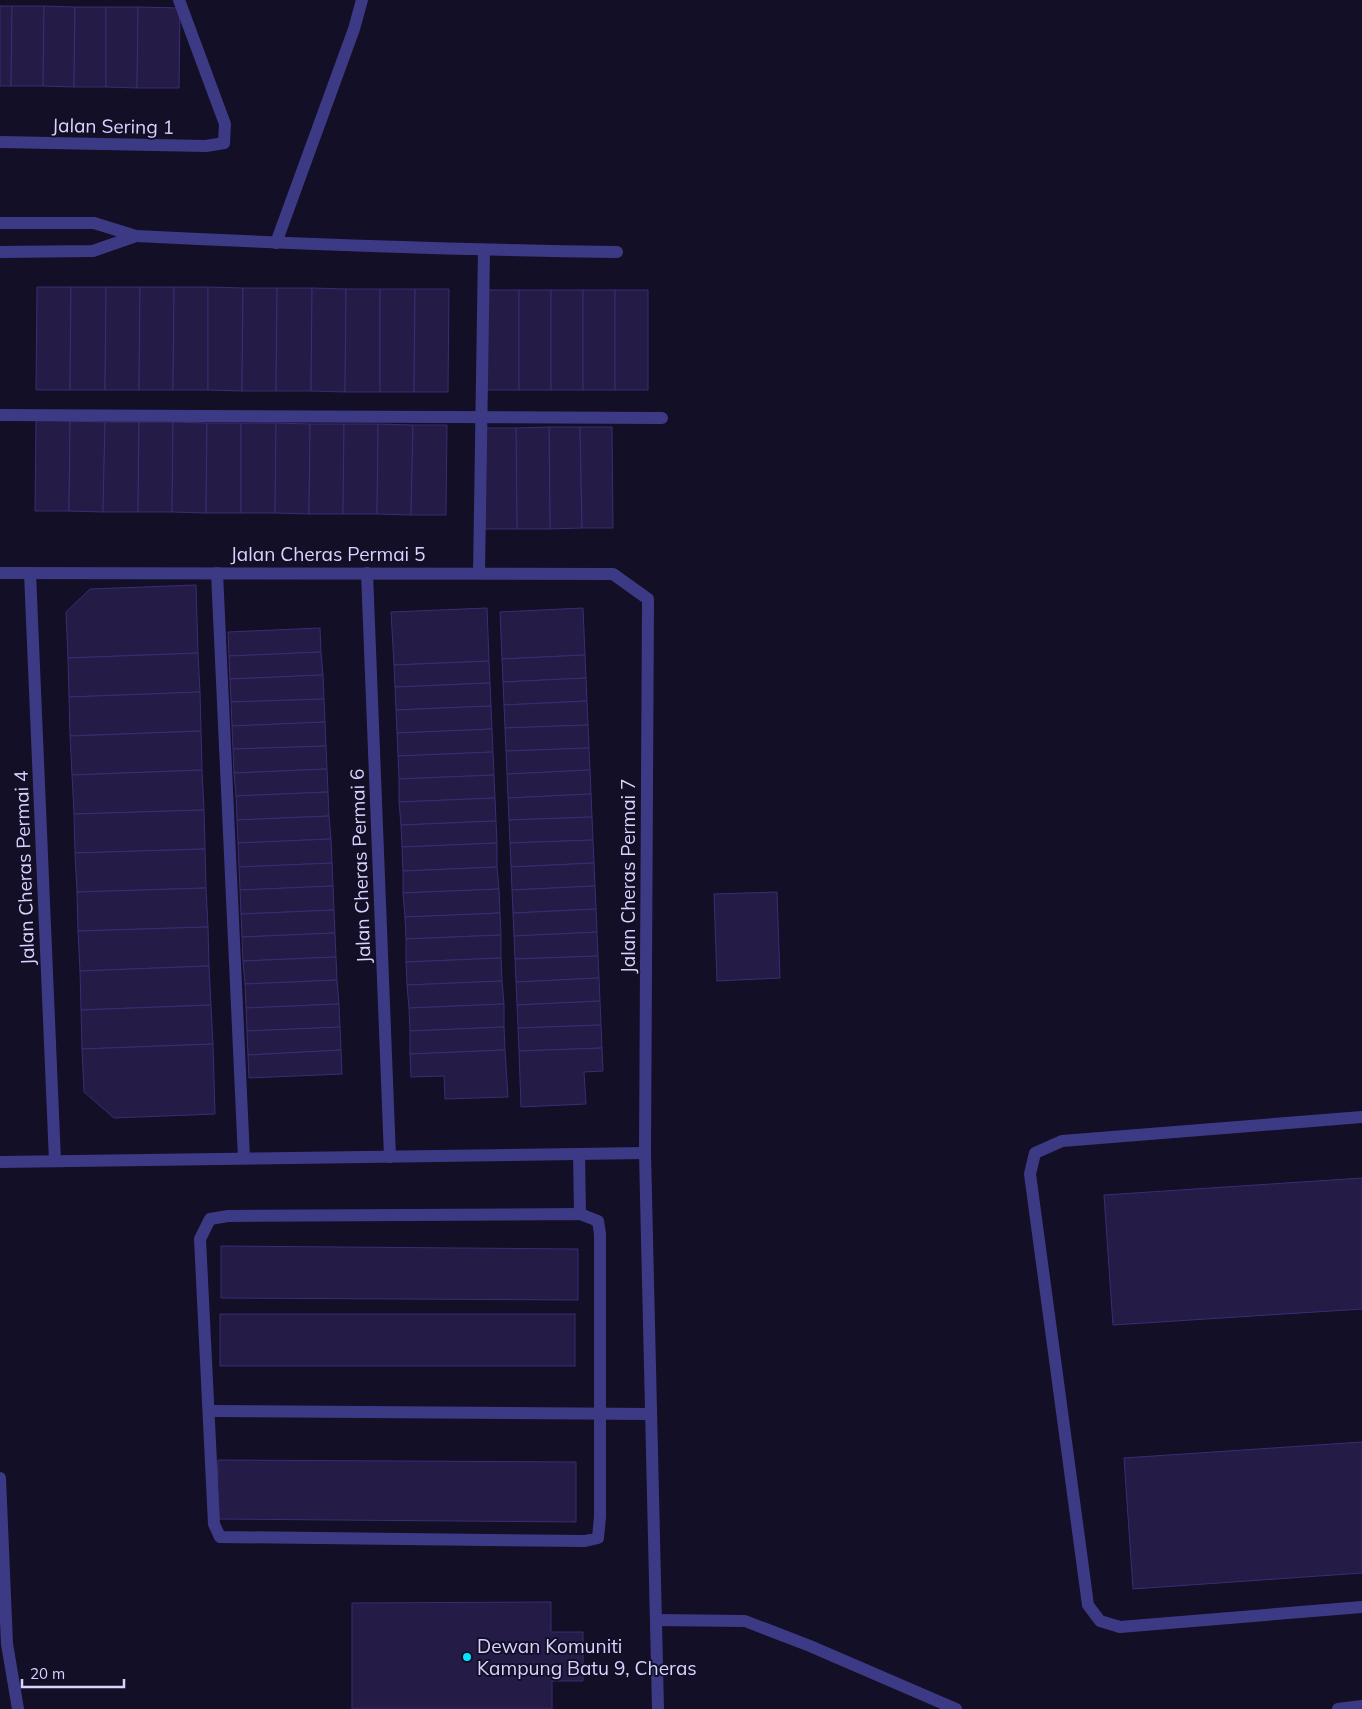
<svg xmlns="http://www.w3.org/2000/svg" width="1362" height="1709" viewBox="0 0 1362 1709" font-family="Mulish,sans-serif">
  <rect width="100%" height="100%" fill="#130f26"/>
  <g fill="#241b47" stroke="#3b2d73">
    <polygon points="0,6 12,6 11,86 0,86"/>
    <polygon points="12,6 44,6 43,86 11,86"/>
    <polygon points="44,6 75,7 74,87 43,86"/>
    <polygon points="75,7 106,7 106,87 74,87"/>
    <polygon points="106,7 138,7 137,88 106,87"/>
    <polygon points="138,7 180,8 179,88 137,88"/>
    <polygon points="37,287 71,287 70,390 36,390"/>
    <polygon points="71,287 106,287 105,390 70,390"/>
    <polygon points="106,287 140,287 139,390 105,390"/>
    <polygon points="140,287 174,287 173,390 139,390"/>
    <polygon points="174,287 208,287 208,390 173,390"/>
    <polygon points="208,287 243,288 242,391 208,390"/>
    <polygon points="243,288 277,288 276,391 242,391"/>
    <polygon points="277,288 312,288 311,391 276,391"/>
    <polygon points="312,288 346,289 345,392 311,391"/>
    <polygon points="346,289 380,289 380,392 345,392"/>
    <polygon points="380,289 415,289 414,392 380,392"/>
    <polygon points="415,289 449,289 448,392 414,392"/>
    <rect x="487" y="290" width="32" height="100"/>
    <rect x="519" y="290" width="32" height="100"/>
    <rect x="551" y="290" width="32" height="100"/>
    <rect x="583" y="290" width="32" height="100"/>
    <rect x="615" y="290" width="33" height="100"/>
    <polygon points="36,420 70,421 69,511 35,511"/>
    <polygon points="70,421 105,422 103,512 69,511"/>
    <polygon points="105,422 139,422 138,512 103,512"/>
    <polygon points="139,422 173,422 172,512 138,512"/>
    <polygon points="173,422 207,423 206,513 172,512"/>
    <polygon points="207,423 241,423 241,513 206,513"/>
    <polygon points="241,423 276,423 275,513 241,513"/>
    <polygon points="276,423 310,424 309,514 275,513"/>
    <polygon points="310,424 344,424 343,514 309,514"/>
    <polygon points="344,424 378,424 377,514 343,514"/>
    <polygon points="378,424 413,425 411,515 377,514"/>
    <polygon points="413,425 447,425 446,515 411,515"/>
    <polygon points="549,427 580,427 582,528 550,529"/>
    <polygon points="549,427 550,529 517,529 516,428"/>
    <polygon points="580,427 612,427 613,528 582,528"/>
    <polygon points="484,428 516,428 517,529 485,529"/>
    <polygon points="196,585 198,653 68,658 66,612 90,589"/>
    <polygon points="487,608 489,661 394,665 391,612"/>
    <polygon points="583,608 585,655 502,659 500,612"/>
    <polygon points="320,628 321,652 229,656 228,632"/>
    <polygon points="321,652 323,675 230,679 229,656"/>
    <polygon points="198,653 200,692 69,697 68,658"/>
    <polygon points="585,655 586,678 503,682 502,659"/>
    <polygon points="489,661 490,683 395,687 394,665"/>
    <polygon points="323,675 324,699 231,702 230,679"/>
    <polygon points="586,678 587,701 504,705 503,682"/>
    <polygon points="490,683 491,706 396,710 395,687"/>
    <polygon points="200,692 201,731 70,736 69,697"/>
    <polygon points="324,699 325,722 232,726 231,702"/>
    <polygon points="587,701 588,725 505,728 504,705"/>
    <polygon points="491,706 492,729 397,733 396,710"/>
    <polygon points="325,722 326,746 233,749 232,726"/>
    <polygon points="588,725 589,748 506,751 505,728"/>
    <polygon points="492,729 493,752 398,756 397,733"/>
    <polygon points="201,731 202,770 72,775 70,736"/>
    <polygon points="326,746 327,769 234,773 233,749"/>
    <polygon points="589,748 590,770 507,774 506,751"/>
    <polygon points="493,752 494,775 399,779 398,756"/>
    <polygon points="327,769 328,792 236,796 234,773"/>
    <polygon points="202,770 204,810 74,814 72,775"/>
    <polygon points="590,770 591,794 508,798 507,774"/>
    <polygon points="494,775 495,798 399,802 399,779"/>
    <polygon points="328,792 329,816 237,820 236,796"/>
    <polygon points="591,794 592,817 509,820 508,798"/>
    <polygon points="495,798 496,821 401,825 399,802"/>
    <polygon points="204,810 205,849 75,853 74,814"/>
    <polygon points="329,816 331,839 238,843 237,820"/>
    <polygon points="592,817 593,840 510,843 509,820"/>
    <polygon points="496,821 497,843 402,847 401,825"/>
    <polygon points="331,839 332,863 239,867 238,843"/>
    <polygon points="593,840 594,863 511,867 510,843"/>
    <polygon points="497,843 497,867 403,871 402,847"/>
    <polygon points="205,849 206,888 77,892 75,853"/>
    <polygon points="332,863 333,886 240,890 239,867"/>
    <polygon points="594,863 595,886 512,890 511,867"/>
    <polygon points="497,867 499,889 403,893 403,871"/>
    <polygon points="333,886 334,910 241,914 240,890"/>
    <polygon points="595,886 596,909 513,913 512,890"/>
    <polygon points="206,888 208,927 78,931 77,892"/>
    <polygon points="499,889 500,913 405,917 403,893"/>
    <polygon points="777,892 780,978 717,981 714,894"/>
    <polygon points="596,909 597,932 514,936 513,913"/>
    <polygon points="334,910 335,933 242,937 241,914"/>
    <polygon points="500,913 501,935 406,939 405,917"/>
    <polygon points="208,927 209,966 80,971 78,931"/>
    <polygon points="597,932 598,956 515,959 514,936"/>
    <polygon points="335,933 336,957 243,961 242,937"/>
    <polygon points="501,935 501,958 406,962 406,939"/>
    <polygon points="598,956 599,978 516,982 515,959"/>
    <polygon points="336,957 337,980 245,984 243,961"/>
    <polygon points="501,958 502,981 407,985 406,962"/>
    <polygon points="209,966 211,1005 81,1010 80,971"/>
    <polygon points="599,978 600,1001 517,1005 516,982"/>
    <polygon points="337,980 339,1004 246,1008 245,984"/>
    <polygon points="502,981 504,1004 409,1008 407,985"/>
    <polygon points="600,1001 601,1025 518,1028 517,1005"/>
    <polygon points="339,1004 340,1027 247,1031 246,1008"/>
    <polygon points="504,1004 504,1027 410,1031 409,1008"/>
    <polygon points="211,1005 213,1044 82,1049 81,1010"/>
    <polygon points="601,1025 602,1048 519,1051 518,1028"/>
    <polygon points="340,1027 341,1050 248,1055 247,1031"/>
    <polygon points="504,1027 505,1050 410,1054 410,1031"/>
    <polygon points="213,1044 215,1114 114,1118 84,1092 82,1049"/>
    <polygon points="602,1048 603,1071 584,1072 586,1104 521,1107 519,1051"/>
    <polygon points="341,1050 342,1074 249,1078 248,1055"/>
    <polygon points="505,1050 508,1097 445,1099 444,1076 411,1077 410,1054"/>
    <polygon points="1362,1178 1362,1309 1113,1325 1104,1195"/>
    <polygon points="221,1246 578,1249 578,1300 221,1298"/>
    <rect x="220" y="1314" width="355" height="52"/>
    <polygon points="1362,1442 1362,1573 1133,1589 1124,1458"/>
    <polygon points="218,1460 576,1462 576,1522 217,1519"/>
    <polygon points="551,1602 551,1632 583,1632 583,1681 552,1681 552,1709 352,1709 352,1603"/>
  </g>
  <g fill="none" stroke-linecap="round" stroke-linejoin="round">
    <g stroke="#3d3a85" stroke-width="12">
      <polyline points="179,0 225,124 224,143"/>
      <polyline points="276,243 354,29 362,0"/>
      <polyline points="0,415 662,418"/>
      <polyline points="217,573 244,1158"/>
      <polyline points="479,573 484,250"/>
      <polyline points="1362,1117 1062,1141 1035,1153 1030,1174 1088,1605 1100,1621 1120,1627 1362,1607"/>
      <polygon points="580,1214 598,1221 600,1234 600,1517 598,1538 585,1541 220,1537 214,1524 200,1239 210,1219 228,1216"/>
      <polyline points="209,1411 651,1414"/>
    </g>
    <g stroke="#3d3a85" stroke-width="12">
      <polyline points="0,142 206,146 224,143"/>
      <path d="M136,236C296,244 457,250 617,252"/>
      <polyline points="0,573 613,574 648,599 645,1153 658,1709"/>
      <polyline points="30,573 55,1161"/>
      <polyline points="367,573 390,1157"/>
      <polyline points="579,1154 580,1214"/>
      <polyline points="0,1162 645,1153"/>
      <polyline points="0,1478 7,1644 18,1709"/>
      <polyline points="656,1620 745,1621 810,1646 956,1709"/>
      <polyline points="1338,1709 1362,1706"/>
    </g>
    <g stroke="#3d3a85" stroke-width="12">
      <polyline points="0,223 94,223 136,236"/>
      <polyline points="0,252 93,251 136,236"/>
    </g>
  </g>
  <circle fill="#00e5ff" stroke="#130f26" stroke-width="2" cx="467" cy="1657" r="5"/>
  <g text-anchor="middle" stroke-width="4" stroke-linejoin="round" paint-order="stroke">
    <g font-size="19" fill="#d9d4ff" stroke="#130f26">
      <text transform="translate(113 126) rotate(1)" y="7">Jalan Sering 1</text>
      <text x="328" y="561">Jalan Cheras Permai 5</text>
      <text transform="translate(360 866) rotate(-92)" y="7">Jalan Cheras Permai 6</text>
      <text transform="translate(24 868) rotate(-92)" y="7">Jalan Cheras Permai 4</text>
      <text transform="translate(628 876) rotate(-90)" y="7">Jalan Cheras Permai 7</text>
    </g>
    <g font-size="19" fill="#d9d4ff" stroke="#130f26" text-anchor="start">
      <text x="477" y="1653">Dewan Komuniti<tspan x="477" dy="22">Kampung Batu 9, Cheras</tspan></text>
    </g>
  </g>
  <path d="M22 1679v8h102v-8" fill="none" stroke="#d9d4ff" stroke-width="2.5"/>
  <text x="30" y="1679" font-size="15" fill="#d9d4ff" stroke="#130f26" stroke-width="4" paint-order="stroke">20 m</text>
</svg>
